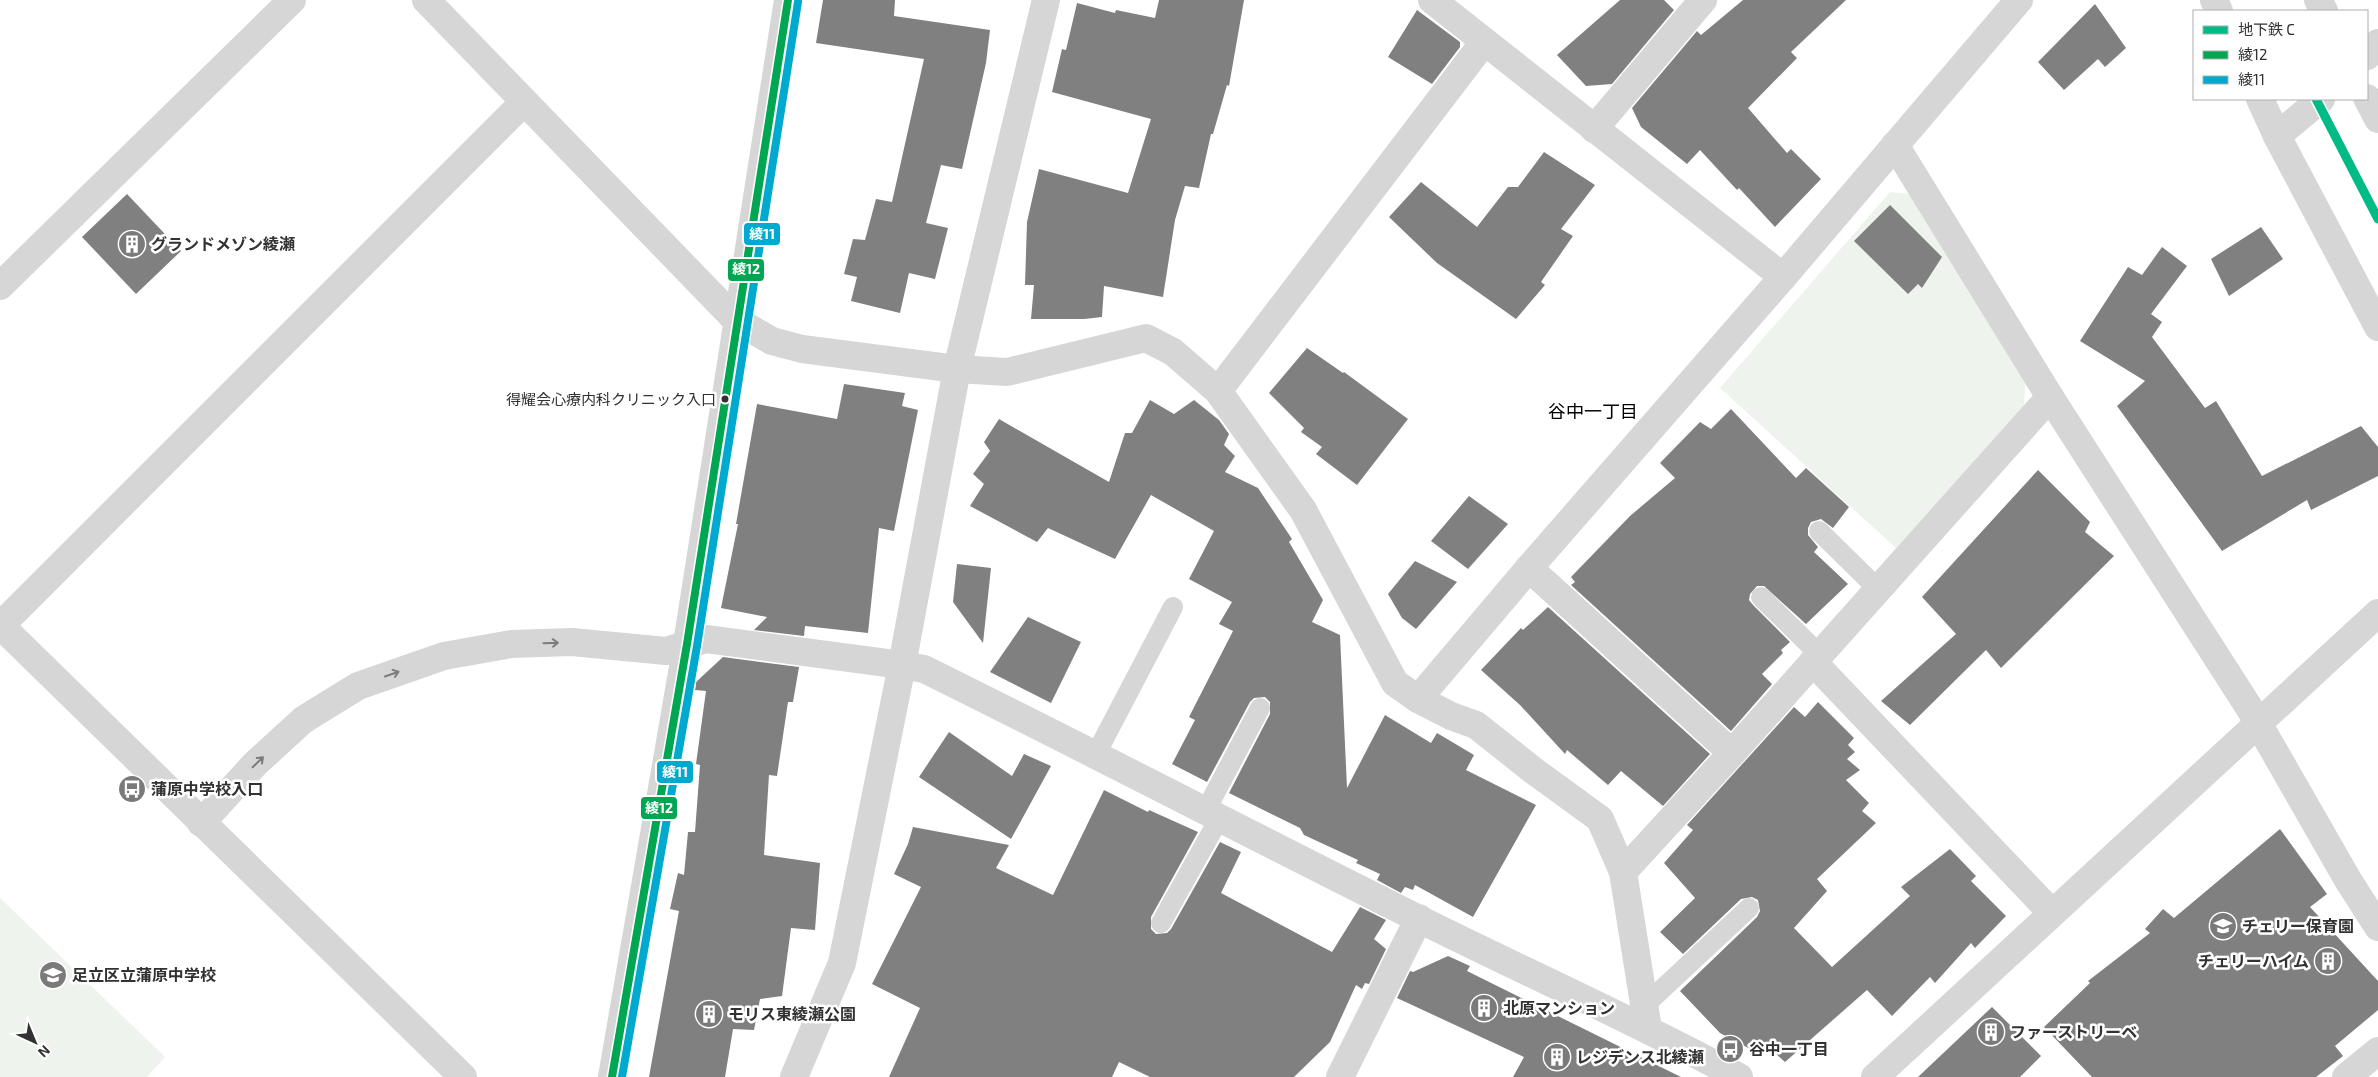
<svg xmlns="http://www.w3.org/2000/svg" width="2378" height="1077" viewBox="0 0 2378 1077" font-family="'Exo 2','Noto Sans JP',sans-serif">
  <rect width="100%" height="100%" fill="#fff"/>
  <g fill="#eff3ed">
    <polygon points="1890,192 1911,194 2025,383 2024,407 1896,548 1720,388"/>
    <polygon points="0,898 165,1057 147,1077 0,1077"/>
  </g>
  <g fill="#808080">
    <polygon points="823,0 895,0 894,16 990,30 986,63 962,169 941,165 926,223 948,228 935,279 909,273 900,313 851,301 857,277 844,274 853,239 865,240 876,199 892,202 924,59 816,43"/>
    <polygon points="1159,0 1244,0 1229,86 1227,85 1213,134 1211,134 1199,188 1185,186 1175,220 1163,297 1104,286 1102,317 1084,319 1031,319 1034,285 1025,285 1027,222 1039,169 1128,193 1151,119 1052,92 1062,49 1066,50 1077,3 1115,13 1116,10 1155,18"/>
    <polygon points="1620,0 1664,0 1674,10 1612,84 1586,86 1557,55"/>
    <polygon points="1743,0 1846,0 1791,52 1797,58 1748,108 1787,153 1791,149 1821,179 1775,227 1739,188 1737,190 1700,150 1687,164 1641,127 1632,108 1697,31 1701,35"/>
    <polygon points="2095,4 2126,48 2105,67 2098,59 2064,90 2038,62"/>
    <polygon points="1417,10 1460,42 1460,47 1432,84 1388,57"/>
    <polygon points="1544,152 1595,185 1561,229 1573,236 1541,282 1545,285 1516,319 1437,263 1389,217 1421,182 1477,227 1508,187 1518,187"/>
    <polygon points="127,194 181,251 136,294 82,237"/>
    <polygon points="1890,205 1942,257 1922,288 1918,284 1908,294 1854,241"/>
    <polygon points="2261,227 2283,259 2229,296 2211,259"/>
    <polygon points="2162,247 2187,266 2151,314 2162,322 2152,337 2205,408 2216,401 2262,476 2361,426 2378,447 2378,476 2311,510 2307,500 2222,551 2117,406 2145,381 2080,341 2128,267 2142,275"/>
    <polygon points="1307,348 1343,373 1344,372 1408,419 1357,485 1316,454 1322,447 1301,432 1304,428 1269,393"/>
    <polygon points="844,384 905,393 902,406 918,410 894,531 879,528 868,633 805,626 804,636 754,630 767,617 721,608 738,524 736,524 757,404 837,419"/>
    <polygon points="1150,400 1174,414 1194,400 1219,420 1229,434 1224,445 1235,456 1225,472 1258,488 1292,539 1289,542 1323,600 1312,622 1340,635 1347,788 1385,715 1431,743 1437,733 1474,755 1466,770 1536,805 1473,917 1415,885 1413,890 1405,887 1401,893 1377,880 1380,874 1356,863 1358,860 1304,835 1300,828 1229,793 1270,714 1270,702 1265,697 1254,698 1250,702 1207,782 1172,764 1195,720 1189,717 1233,631 1219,624 1232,602 1189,579 1214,531 1151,495 1115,559 1048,528 1037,542 970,506 984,484 973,474 990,451 984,442 999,419 1109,482 1125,433 1132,433"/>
    <polygon points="1731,409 1796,478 1806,468 1849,507 1833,528 1821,519 1811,522 1808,528 1808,535 1818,547 1814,552 1848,584 1806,624 1764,586 1757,586 1750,594 1749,600 1753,605 1790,642 1781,650 1783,653 1762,674 1772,684 1731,731 1571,585 1575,582 1571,577 1630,516 1675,478 1660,463 1700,422 1711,429"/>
    <polygon points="2038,470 2090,522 2085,532 2114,556 2001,668 1986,650 1910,725 1881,701 1956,634 1922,597"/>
    <polygon points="1469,496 1508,524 1468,569 1431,541"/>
    <polygon points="1415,561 1457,582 1416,629 1402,618 1388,594"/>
    <polygon points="957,564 991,568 983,643 953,602"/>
    <polygon points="1548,607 1710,754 1663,806 1621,771 1608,785 1567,750 1565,754 1520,705 1481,670 1521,628 1523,630"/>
    <polygon points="1028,617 1081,642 1051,703 990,672"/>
    <polygon points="723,657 799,667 793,702 788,702 777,776 769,775 764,855 820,863 815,930 791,928 782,996 760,999 754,1030 733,1029 725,1077 649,1077 679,911 670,909 678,873 684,875 688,832 695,832 700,765 696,764 706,691 695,690 696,682"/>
    <polygon points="1818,702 1854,738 1848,745 1855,752 1847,759 1860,770 1846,780 1869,803 1862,811 1876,823 1817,879 1827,891 1794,928 1832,967 1910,896 1901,887 1950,849 1976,876 1971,881 2006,916 1975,948 1971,943 1935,983 1930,977 1892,1016 1867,990 1785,1062 1763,1042 1754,1051 1720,1033 1680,991 1757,917 1760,911 1758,900 1752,897 1741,899 1683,954 1660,932 1695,898 1664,863 1693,830 1687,825 1794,707 1805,717"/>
    <polygon points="949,732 1012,776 1024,754 1051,766 1011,839 919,777"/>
    <polygon points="1104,790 1148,812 1149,810 1198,832 1151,917 1151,929 1156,934 1167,933 1171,929 1220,842 1241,852 1221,893 1332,952 1360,907 1386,920 1374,939 1386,949 1369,984 1365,983 1362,989 1356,985 1330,1042 1294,1077 1150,1077 1119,1062 1112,1077 889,1077 920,1008 872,984 921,887 894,874 908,844 913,827 1009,845 996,868 1053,895"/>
    <polygon points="2280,829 2327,894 2310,907 2378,981 2378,1010 2335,1046 2343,1056 2316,1077 2092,1077 2044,1027 2090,983 2088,981 2150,933 2145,929 2163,909 2174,918"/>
    <polygon points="1448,956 1470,966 1467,971 1681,1077 1513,1077 1524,1057 1397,998 1410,971 1413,972"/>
    <polygon points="1992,1007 2041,1056 2020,1077 1918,1077"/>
  </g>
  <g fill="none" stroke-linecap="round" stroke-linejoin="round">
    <g stroke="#d6d6d6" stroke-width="20">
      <polyline points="1819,531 1878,589"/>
      <polyline points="1761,597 1820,655"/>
      <polyline points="1096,754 1173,607"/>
      <polyline points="1206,810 1260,708"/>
      <polyline points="1161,923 1220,817"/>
      <polyline points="1644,1006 1749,908"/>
    </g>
    <g stroke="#d6d6d6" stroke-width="28">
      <polyline points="426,0 737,321 772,341 802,349 957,369 1007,372 1146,338 1173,352 1218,391 1303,510 1395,683 1418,699 1451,716 1476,725 1534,771 1600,819 1623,872 1648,1029"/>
      <polyline points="1432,0 1783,277"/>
      <polyline points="2214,0 2219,11"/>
      <polyline points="2318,0 2324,11"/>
      <polyline points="2367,56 2378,43"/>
      <polyline points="2367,98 2378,119"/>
      <polyline points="2260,99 2277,136 2378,327"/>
      <polyline points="1594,129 1703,0"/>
      <polyline points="2277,136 2321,99"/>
      <polyline points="1895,145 2050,397 2250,709 2348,880 2378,927"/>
      <polyline points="0,286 292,0"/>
      <polyline points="1218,391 1484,42"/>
      <polyline points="1529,568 1732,753"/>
      <polyline points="0,626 524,102"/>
      <polyline points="1813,662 2052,913"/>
      <path d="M201,823L255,764L303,720L358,686L444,656L511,644L572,642L666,651L706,639L902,665L924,669C1090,751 1253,836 1419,919C1525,972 1634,1020 1739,1077"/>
      <polyline points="1623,872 1732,753 2050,397"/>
      <polyline points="794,1077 842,963 902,665 957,369 1046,0"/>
      <polyline points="1340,1077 1419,918"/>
      <polyline points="1875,1077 2378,613"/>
      <polyline points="2346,1077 2378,1051"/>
    </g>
    <g stroke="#d6d6d6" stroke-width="28">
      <polyline points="0,625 463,1077"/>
      <polyline points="1418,699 1529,568 1783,277 2019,0"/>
      <polyline points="612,1077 687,644 788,0"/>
    </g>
    <g stroke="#fff" stroke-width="11">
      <polyline id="bus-1" points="612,1077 687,644 788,0"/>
    </g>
    <g stroke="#fff" stroke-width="11">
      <polyline id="bus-2" points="622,1077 697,646 798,2"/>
    </g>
    <use href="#bus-1" stroke="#00a651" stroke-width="8"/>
    <use href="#bus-2" stroke="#00a9ce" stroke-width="8"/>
    <g stroke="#fff" stroke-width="12">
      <polyline id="metro-1" points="2316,99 2378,219"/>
    </g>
    <use href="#metro-1" stroke="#00bb85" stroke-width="9"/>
  </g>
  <defs><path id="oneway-shaft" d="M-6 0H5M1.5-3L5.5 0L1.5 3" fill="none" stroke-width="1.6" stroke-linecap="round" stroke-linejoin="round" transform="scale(1.25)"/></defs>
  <g stroke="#7c7c7c">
    <use href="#oneway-shaft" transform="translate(551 643) rotate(-2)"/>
    <use href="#oneway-shaft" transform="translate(392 674) rotate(-19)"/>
    <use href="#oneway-shaft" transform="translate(258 762) rotate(-44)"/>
  </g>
  <defs>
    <g id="building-disc" transform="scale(1.4375)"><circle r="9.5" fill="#7a7a7a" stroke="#fff"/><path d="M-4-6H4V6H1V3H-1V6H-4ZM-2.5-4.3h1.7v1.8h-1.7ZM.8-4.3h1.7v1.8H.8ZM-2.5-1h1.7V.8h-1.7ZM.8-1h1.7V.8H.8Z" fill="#fff"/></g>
    <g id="bus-disc" transform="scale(1.4375)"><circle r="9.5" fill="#7a7a7a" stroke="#fff"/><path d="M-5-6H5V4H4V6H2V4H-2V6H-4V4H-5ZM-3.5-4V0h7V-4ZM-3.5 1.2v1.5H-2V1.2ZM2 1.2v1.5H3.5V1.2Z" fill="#fff"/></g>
    <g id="school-disc" transform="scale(1.4375)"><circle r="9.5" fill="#7a7a7a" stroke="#fff"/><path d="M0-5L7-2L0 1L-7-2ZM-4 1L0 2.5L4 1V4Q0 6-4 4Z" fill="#fff"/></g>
  </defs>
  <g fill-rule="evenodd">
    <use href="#building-disc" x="132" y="244"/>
    <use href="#bus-disc" x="132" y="789"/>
    <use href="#school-disc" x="2223" y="926"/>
    <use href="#building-disc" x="2328" y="961"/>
    <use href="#school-disc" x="53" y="975"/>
    <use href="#building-disc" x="1484" y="1008"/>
    <use href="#building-disc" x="709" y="1014"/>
    <use href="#building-disc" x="1991" y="1032"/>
    <use href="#bus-disc" x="1730" y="1049"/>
    <use href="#building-disc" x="1557" y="1057"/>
  </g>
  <circle fill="#323232" stroke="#fff" stroke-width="2" cx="725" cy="399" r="4.5"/>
  <g text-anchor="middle" stroke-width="5" stroke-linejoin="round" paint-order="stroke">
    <g font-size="15" fill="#323232" stroke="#fff" text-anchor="end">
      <text x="716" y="405">得耀会心療内科クリニック入口</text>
    </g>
    <g font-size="16" font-weight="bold" fill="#323232" stroke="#fff" text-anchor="start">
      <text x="151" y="250">グランドメゾン綾瀬</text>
      <text x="151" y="795">蒲原中学校入口</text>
      <text x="2242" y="932">チェリー保育園</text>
      <text x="2309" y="967" text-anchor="end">チェリーハイム</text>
      <text x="72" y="981">足立区立蒲原中学校</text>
      <text x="1503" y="1014">北原マンション</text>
      <text x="728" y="1020">モリス東綾瀬公園</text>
      <text x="2010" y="1038">ファーストリーベ</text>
      <text x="1749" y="1055">谷中一丁目</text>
      <text x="1576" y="1063">レジデンス北綾瀬</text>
    </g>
    <g font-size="18" fill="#000" stroke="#fff">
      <text x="1593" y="418">谷中一丁目</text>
    </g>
  </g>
  <g stroke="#fff" stroke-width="2">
    <rect x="743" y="222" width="38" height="24" rx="5" fill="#00a9ce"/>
    <rect x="727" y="258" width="38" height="24" rx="5" fill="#00a651"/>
    <rect x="656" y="760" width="38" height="24" rx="5" fill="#00a9ce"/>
    <rect x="640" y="796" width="38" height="24" rx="5" fill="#00a651"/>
  </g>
  <g font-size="14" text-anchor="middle" font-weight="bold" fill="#fff">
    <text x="762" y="239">綾11</text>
    <text x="746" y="274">綾12</text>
    <text x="675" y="777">綾11</text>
    <text x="659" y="813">綾12</text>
  </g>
  <rect x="2193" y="10" width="175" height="90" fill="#ffffff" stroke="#adadad"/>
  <rect x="2203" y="26" width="25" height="8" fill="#00bb85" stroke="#adadad"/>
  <text x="2238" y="35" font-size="15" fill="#323232">地下鉄 C</text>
  <rect x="2203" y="51" width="25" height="8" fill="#00a651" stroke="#adadad"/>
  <text x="2238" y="60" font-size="15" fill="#323232">綾12</text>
  <rect x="2203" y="76" width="25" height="8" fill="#00a9ce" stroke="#adadad"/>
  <text x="2238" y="85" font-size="15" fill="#323232">綾11</text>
  <g transform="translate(35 1042) rotate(136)" stroke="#ffffff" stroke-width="4" paint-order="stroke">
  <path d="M0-4L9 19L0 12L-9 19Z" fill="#323232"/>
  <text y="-8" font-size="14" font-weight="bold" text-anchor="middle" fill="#323232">N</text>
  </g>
</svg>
